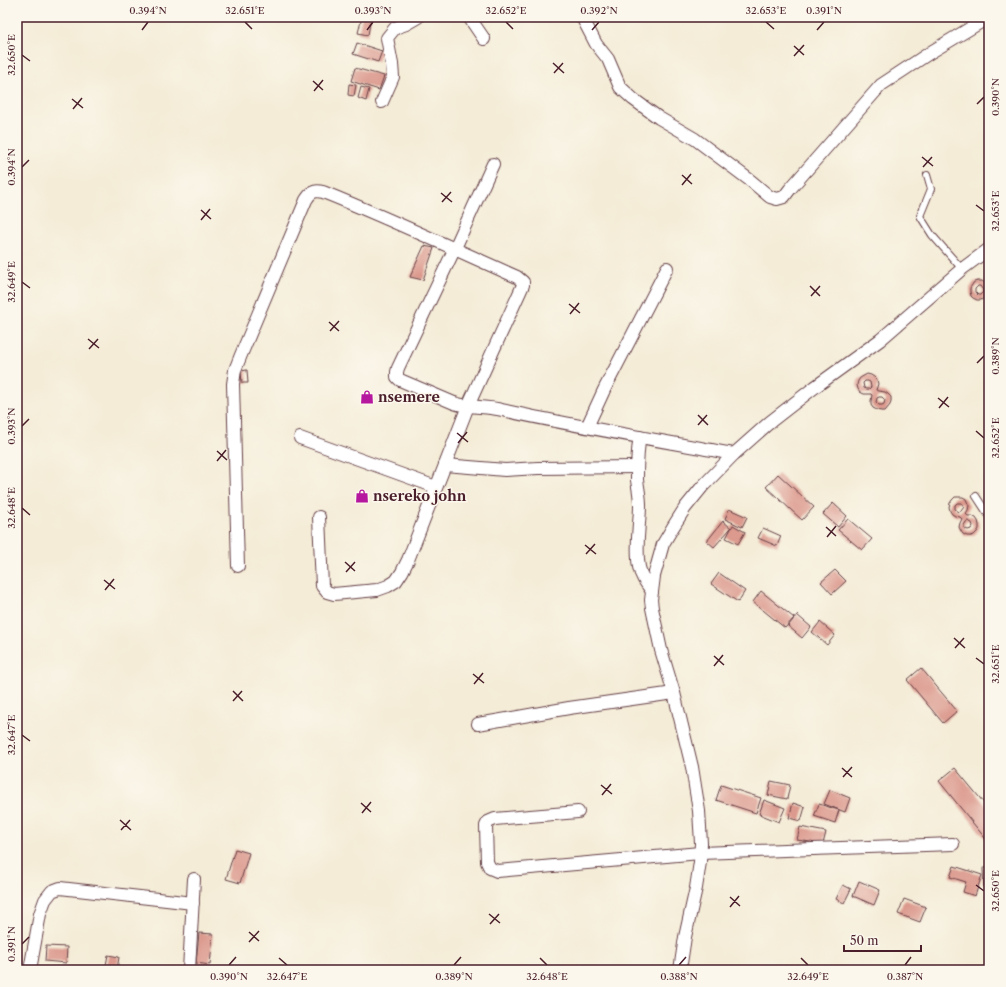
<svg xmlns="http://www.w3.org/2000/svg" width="1006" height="987" viewBox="0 0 1006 987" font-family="'Libre Caslon Text',serif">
  <rect width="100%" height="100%" fill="#fbf7ec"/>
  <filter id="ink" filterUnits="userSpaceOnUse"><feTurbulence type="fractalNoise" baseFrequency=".025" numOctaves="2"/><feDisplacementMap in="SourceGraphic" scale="8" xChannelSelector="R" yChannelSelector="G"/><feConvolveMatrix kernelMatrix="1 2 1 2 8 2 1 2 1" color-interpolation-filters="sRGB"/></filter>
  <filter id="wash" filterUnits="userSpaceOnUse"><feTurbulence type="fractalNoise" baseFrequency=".012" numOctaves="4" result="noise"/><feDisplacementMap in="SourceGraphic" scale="16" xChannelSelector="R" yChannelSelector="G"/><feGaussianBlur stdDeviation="0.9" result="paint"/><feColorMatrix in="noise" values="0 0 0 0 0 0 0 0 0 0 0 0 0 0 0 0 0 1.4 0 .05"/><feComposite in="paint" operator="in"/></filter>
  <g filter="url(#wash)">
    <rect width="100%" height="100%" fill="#f4ecd7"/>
    <g id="blocks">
      <g fill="#dc998d" fill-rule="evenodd">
        <polygon points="362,17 371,17 368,35 358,33"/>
        <polygon points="357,43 382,51 378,62 353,54"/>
        <polygon points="355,68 384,76 379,90 351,81"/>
        <polygon points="349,84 356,85 354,96 348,95"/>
        <polygon points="361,87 369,89 366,101 358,98"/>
        <polygon points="424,246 434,248 423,280 410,277"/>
        <path d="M989,275V289L988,293L987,296L981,300H977L973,298L971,296L970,292V288L974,282L978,281H982L986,284L987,282V278ZM978,286H980L983,290V292L980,295H978L975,292V289Z"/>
        <polygon points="247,370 248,383 242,383 241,371"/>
        <path d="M867,374L871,375L874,377L877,380L878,384L876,390L878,391L885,392L888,394L891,397V401L890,405L885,411H881L877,410L873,408L871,405V401L872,395L871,394H864L860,392L858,389L857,385L858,381L860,378ZM865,381H868L870,382L871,387L869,389H867L864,388L863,383ZM879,397H882L885,400L884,404L882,405H879L876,402L877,398Z"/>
        <polygon points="778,474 814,507 802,520 766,487"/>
        <path d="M955,497H963L966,499L969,506L968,510L966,514L968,516H972L976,518L978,521L979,525V529L977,532L974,535L971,536H967L963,534L961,531L959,527L960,523L962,519L960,517L955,516L952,514L950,511L949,507L950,503L952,500ZM957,503H962L964,507L961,511L959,512L955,509V505ZM968,521L972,523L973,526L971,529L968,530L964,528V525L966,522Z"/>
        <polygon points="833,503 847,516 838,527 823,514"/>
        <polygon points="729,509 747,517 742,527 725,519"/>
        <polygon points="848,519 872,539 862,550 838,530"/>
        <polygon points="723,521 731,528 714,547 707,541"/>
        <polygon points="733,525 745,532 738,544 726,538"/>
        <polygon points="763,528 781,536 777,546 758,538"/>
        <polygon points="835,570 846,581 832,594 821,582"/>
        <polygon points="719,573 745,591 738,602 711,584"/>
        <polygon points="761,591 794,618 785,628 753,602"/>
        <polygon points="797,615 811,627 802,638 788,626"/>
        <polygon points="820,622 835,635 827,645 812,632"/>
        <polygon points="921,668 957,711 943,723 907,680"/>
        <polygon points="955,768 989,809 989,843 939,781"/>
        <polygon points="771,781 790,785 787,799 768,795"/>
        <polygon points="721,785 761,798 756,813 716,800"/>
        <polygon points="830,790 850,798 845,812 824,804"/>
        <polygon points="764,800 785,808 779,822 759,814"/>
        <polygon points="793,803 805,807 801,821 789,818"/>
        <polygon points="819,804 839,810 835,823 814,816"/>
        <polygon points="800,827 826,832 823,844 797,840"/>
        <polygon points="235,849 249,853 240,883 226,879"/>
        <polygon points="954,866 982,875 975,896 963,892 966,882 950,877"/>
        <polygon points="983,868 989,868 989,887 984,887"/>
        <polygon points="859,881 880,890 874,905 853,896"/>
        <polygon points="843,885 851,889 844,903 836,899"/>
        <polygon points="989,888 989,912 988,912 986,889"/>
        <polygon points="904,899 926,907 920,922 898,914"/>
        <polygon points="199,933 213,934 210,965 196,963"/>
        <polygon points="46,946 67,947 66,963 45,961"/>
        <polygon points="108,955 119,957 117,970 105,970"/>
      </g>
    </g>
  </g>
  <g filter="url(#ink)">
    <use href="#blocks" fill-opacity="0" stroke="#643e45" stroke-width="1"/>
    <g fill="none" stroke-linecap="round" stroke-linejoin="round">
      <g stroke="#643e45" stroke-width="8">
        <g id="lane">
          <polyline points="927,175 931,189 920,216 932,235 962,269"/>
          <polyline points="976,496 989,516"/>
        </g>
      </g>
      <g stroke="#643e45" stroke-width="14">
        <g id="street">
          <polyline points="469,17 484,39"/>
          <polyline points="582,17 596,44 608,59 620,87 633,99 659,118 695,139 751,181 770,197 777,199 784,197 790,189 881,85 931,52 989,17"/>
          <polyline points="382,102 393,77 392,64 387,38 395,28 406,24 418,17"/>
          <path d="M493,164L455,248L398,368L397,372V377L400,380L454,403C469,408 486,406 502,410C579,427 657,440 734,454"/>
          <polyline points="587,427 604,390 667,268"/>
          <path d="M640,437C637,451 637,465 637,480C638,488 640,496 640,505C640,525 635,546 639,567C641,577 646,583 652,591"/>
          <polyline points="300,438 436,487"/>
          <polyline points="445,465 505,470 538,468 637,467"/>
          <path d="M238,566L233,384L235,370L241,355L306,200C311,192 314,190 323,192C388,218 452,248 517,277L523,282V285L468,406L408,560L402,572L396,581L388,586L377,590L334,594L327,592L322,586L319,517"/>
          <polyline points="478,724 569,708 674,693"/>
          <polyline points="578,812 495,819 488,822 486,826 487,862 490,868 497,871 700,853 953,844"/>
          <polyline points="30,970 40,914 45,900 52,891 60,888 193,903"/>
          <polyline points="189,970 194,879"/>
          <polyline points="680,970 685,937 696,888 700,862 701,843 699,811 692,767 674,693 661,650 652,608 651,600 654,576 663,544 673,527 685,508 702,487 734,454 770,422 815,387 880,340 962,269 989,249"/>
        </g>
      </g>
      <use href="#lane" stroke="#fff" stroke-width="6"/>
      <use href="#street" stroke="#fff" stroke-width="12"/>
    </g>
  </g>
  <path fill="none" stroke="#4a1f2b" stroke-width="1.5" d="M245,22L252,29M506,22L513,29M766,22L774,29M142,30L148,22M367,30L373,22M592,30L599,22M817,30L824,22M794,46L804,55M22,55L30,61M794,56L804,45M553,63L564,73M554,73L563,63M313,81L323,90M314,91L323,80M72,99L83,108M977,104L984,97M73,109L82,98M922,157L933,166M22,167L29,160M923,167L932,157M682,175L692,184M682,185L691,174M441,193L452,202M442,202L451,192M976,205L984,211M201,210L211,219M201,220L210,209M22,282L30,288M810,286L820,296M811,296L820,286M569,304L580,313M570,314L579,303M329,322L339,331M330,331L339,321M88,339L99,348M89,349L98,339M977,363L984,356M938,398L949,407M939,408L948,397M698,415L708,425M698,425L707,415M22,426L29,419M976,431L984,438M457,433L468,442M458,443L467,432M217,451L227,460M217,461L226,450M22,508L30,515M826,527L836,536M827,537L836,526M585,545L596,554M586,554L595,544M345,562L355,571M346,572L355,562M104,580L115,589M105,590L114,579M954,638L965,648M955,648L964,638M714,656L724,665M976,658L984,664M714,666L723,655M473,674L484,683M474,684L483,673M233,691L243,701M233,701L242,691M22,735L30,741M842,768L852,777M843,777L852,767M601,785L612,794M602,795L611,784M361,803L371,812M362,813L371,802M120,820L131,830M121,830L130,820M976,885L984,891M730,897L740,906M730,907L739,896M489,914L500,923M490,924L499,914M249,932L259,941M249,942L259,931M22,944L29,937M279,958L287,965M540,958L547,965M801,958L808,965M229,965L236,957M454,965L461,957M679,965L686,957M905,965L911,957"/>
  <defs>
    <g id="shop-bare" transform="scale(1.08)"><path d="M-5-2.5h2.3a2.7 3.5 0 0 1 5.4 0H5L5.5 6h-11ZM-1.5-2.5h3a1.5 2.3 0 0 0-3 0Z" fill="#b5179e" stroke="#fbf7ec" stroke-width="2.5" paint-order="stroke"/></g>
  </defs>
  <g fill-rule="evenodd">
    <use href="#shop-bare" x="367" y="397"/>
    <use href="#shop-bare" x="362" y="496"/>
  </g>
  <g text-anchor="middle" stroke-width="3" stroke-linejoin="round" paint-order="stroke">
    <g font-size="14" font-weight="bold" fill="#4a1f2b" stroke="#fbf7ec" text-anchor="start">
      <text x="378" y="402">nsemere</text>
      <text x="373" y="501">nsereko john</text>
    </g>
  </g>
  <rect width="1006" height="987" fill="none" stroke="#fbf7ec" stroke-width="44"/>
  <path d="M844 945v6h77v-6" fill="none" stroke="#4a1f2b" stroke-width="2"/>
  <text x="850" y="945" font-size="12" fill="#4a1f2b" stroke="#fbf7ec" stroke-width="3" paint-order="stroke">50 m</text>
  <rect x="22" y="22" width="962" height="943" fill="none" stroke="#4a1f2b" stroke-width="1.5"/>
  <g font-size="10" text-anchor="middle" fill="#4a1f2b">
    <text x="148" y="14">0.394°N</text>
    <text x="245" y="14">32.651°E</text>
    <text x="373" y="14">0.393°N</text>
    <text x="506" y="14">32.652°E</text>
    <text x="599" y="14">0.392°N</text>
    <text x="766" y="14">32.653°E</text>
    <text x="824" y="14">0.391°N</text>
    <text transform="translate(11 55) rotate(-90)" y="4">32.650°E</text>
    <text transform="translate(995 97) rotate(-90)" y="4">0.390°N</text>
    <text transform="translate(11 167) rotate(-90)" y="4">0.394°N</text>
    <text transform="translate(995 211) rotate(-90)" y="4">32.653°E</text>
    <text transform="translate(11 282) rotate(-90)" y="4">32.649°E</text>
    <text transform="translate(995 356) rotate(-90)" y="4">0.389°N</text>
    <text transform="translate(11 426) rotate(-90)" y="4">0.393°N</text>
    <text transform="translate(995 438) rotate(-90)" y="4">32.652°E</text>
    <text transform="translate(11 508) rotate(-90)" y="4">32.648°E</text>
    <text transform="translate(995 664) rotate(-90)" y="4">32.651°E</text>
    <text transform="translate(11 735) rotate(-90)" y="4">32.647°E</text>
    <text transform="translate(995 891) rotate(-90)" y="4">32.650°E</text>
    <text transform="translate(11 944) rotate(-90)" y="4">0.391°N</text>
    <text x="229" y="980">0.390°N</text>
    <text x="287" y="980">32.647°E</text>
    <text x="454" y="980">0.389°N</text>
    <text x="547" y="980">32.648°E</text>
    <text x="679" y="980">0.388°N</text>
    <text x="808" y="980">32.649°E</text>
    <text x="905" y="980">0.387°N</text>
  </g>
</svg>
